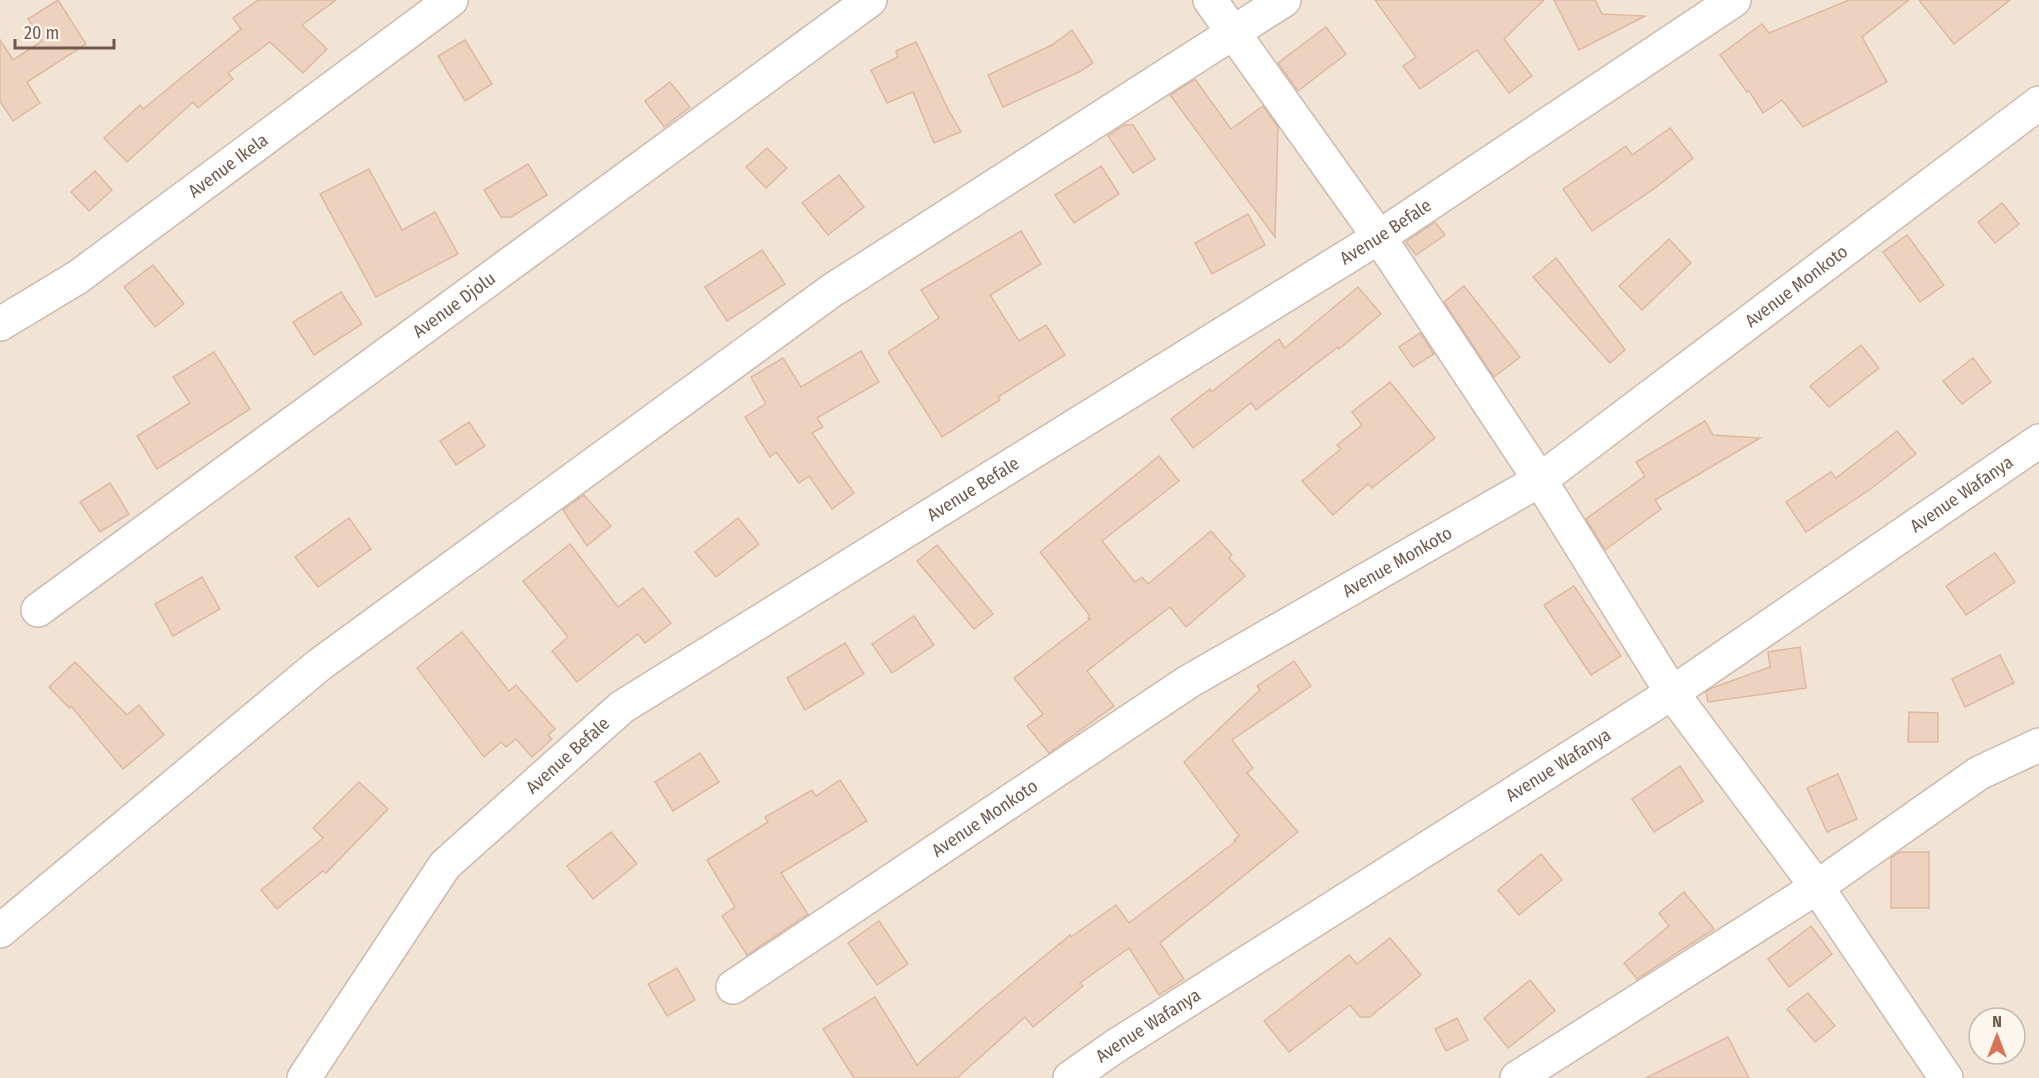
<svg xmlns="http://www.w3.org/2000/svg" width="2039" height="1078" viewBox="0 0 2039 1078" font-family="'Fira Sans Condensed',sans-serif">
  <rect width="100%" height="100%" fill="#faf2e6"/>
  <path fill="#f1e4d5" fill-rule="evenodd" d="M0,0H2039V1078H0ZM1979,1018H2015V1054H1979Z"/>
  <g fill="#edd2c0" stroke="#deb9a2" stroke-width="1.5">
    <polygon points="58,0 86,44 27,82 40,103 13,121 0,101 0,40 13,60 42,41 28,19"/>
    <polygon points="258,0 336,0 302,25 327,49 303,73 270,42 228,73 233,79 198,108 193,102 127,162 104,138 140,105 143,109 241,29 233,18"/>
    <polygon points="1375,0 1544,0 1504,39 1532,76 1509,93 1477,50 1420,89 1403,66 1416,57"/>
    <polygon points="1554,0 1595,0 1602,14 1645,16 1579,50"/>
    <polygon points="1849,0 1909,0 1862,37 1887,82 1803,127 1782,100 1763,113 1749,91 1747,92 1720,55 1762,24 1769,33"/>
    <polygon points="1919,0 2010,0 1954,44"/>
    <polygon points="1326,27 1346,54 1298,91 1278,63"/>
    <polygon points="1072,30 1093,63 1079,72 1003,107 988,75 1052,45"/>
    <polygon points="465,40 492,84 465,101 438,56"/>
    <polygon points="916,42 948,109 961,132 934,143 913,92 887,103 871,70 898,57 896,51"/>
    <polygon points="1195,79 1231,129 1263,106 1278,127 1275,237 1170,95"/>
    <polygon points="670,82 690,107 664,127 645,101"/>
    <polygon points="1124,125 1133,125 1155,159 1133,173 1108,136"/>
    <polygon points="1670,128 1693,158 1655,188 1592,231 1563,189 1626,146 1632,155"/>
    <polygon points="767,148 787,168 766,188 746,167"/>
    <polygon points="528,164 547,195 511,217 501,217 484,190"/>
    <polygon points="1101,166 1119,194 1074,223 1055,195"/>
    <polygon points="369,169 402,230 435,212 458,254 376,297 320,194"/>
    <polygon points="95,171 112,190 89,211 71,192"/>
    <polygon points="839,175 864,207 828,235 802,203"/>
    <polygon points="2002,203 2019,224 1995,243 1978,222"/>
    <polygon points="1248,214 1265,245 1212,274 1195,243"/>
    <polygon points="1435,222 1445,235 1416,255 1406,242"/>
    <polygon points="1021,231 1041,264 990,295 1019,341 1046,325 1065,355 998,397 1000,400 942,437 888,352 939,318 921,290"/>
    <polygon points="1907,235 1944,285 1920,302 1883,252"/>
    <polygon points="1669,239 1691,263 1642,310 1619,286"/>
    <polygon points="762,250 785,284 727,321 705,287"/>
    <polygon points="1556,258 1625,350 1610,363 1533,277"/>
    <polygon points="153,265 184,304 155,327 124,287"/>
    <polygon points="1464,286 1520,357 1494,377 1444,302"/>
    <polygon points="1358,287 1381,314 1339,349 1338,347 1256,410 1251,403 1193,448 1171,419 1210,389 1211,392 1279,339 1285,348"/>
    <polygon points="341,292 362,324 314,355 293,322"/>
    <polygon points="1420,333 1434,354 1413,367 1399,347"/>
    <polygon points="1861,345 1879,368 1829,407 1810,386"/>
    <polygon points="861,351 879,382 817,418 823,427 812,433 854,493 832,509 809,476 799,483 776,452 770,457 745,417 766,404 751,377 783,358 801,387"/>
    <polygon points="214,352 250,409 157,469 137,436 190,403 173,377"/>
    <polygon points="1973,358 1991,382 1962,404 1943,381"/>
    <polygon points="1390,382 1435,438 1372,488 1368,484 1333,515 1302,481 1341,449 1337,445 1362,425 1352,412"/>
    <polygon points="1705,421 1713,435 1760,438 1655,500 1661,509 1605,550 1586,519 1645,476 1636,462"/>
    <polygon points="469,422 485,446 456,465 440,441"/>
    <polygon points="1897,431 1916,454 1872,488 1806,532 1786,502 1831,472 1836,478"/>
    <polygon points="1159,456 1179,481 1102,541 1135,582 1142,577 1148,584 1211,531 1232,555 1229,558 1245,576 1186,627 1170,607 1087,671 1114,706 1049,753 1027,726 1043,714 1014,678 1090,619 1088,618 1090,616 1040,552"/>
    <polygon points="110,483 129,514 100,532 80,502"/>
    <polygon points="584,495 611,526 587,546 563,510"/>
    <polygon points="349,518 371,549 318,587 295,557"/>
    <polygon points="738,518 759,544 716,577 695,552"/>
    <polygon points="570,544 618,607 643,588 671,623 645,643 638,634 577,682 552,651 568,637 523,581"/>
    <polygon points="937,545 993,614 974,629 917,561"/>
    <polygon points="1995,553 2015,582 1966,615 1946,586"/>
    <polygon points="202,577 220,609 173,636 155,604"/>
    <polygon points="1574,586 1621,656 1591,675 1544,605"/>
    <polygon points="914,616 934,645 892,673 872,644"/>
    <polygon points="462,632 509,691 516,685 555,729 548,735 552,739 532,757 516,739 506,747 501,742 484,757 417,668"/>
    <polygon points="845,643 864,674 805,710 787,678"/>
    <polygon points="1800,647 1806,688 1708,702 1706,692 1712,688 1770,667 1768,652"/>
    <polygon points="2000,655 2014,683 1965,707 1952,679"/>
    <polygon points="1294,661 1311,686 1232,740 1253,768 1247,773 1298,832 1160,943 1184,979 1159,995 1129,948 1080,983 1083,986 1033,1027 1025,1017 957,1078 854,1078 823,1029 875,997 917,1065 982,1008 1070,935 1071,937 1116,905 1129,923 1236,841 1234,840 1239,836 1184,762 1260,690 1257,686"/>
    <polygon points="75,662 127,715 139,705 164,735 123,769 71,706 69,708 49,687"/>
    <polygon points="1909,712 1938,713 1938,742 1908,742"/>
    <polygon points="700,753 719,782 673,811 655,782"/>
    <polygon points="1680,766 1703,801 1654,832 1632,799"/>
    <polygon points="1838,774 1857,819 1827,832 1807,788"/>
    <polygon points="840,780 867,821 781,873 808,914 747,955 722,916 735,907 707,860 768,822 765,817 812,790 816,796"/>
    <polygon points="359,782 388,809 326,873 323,871 277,909 261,890 323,838 313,828"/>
    <polygon points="611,832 637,864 593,899 567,866"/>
    <polygon points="1900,852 1929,852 1929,908 1891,908 1891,858"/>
    <polygon points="1541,854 1562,880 1519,915 1498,890"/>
    <polygon points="1684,892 1714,929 1637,979 1624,963 1669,926 1659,913"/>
    <polygon points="879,921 908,964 877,985 848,943"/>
    <polygon points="1811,926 1832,954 1789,987 1768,959"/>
    <polygon points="1390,938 1421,975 1370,1017 1360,1017 1350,1005 1289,1052 1264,1021 1349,955 1357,964"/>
    <polygon points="677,968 695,1000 667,1016 648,984"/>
    <polygon points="1530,980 1555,1011 1508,1048 1484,1018"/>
    <polygon points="1808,993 1835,1026 1815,1042 1787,1009"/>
    <polygon points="1457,1018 1468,1040 1446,1051 1435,1029"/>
    <polygon points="1728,1037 1749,1078 1646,1078"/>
  </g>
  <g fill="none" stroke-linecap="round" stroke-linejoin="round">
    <g stroke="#cbbaad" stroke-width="36">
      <g id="minor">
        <polyline points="1210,0 1379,237 1540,480 1672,693 1817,887 1946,1078"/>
        <path id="s1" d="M0,324L78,277L451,0"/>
        <path id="s2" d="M38,610L870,0"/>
        <polyline points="0,931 319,665 831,291 1284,0"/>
        <path id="s3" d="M733,987L1188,682L1540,480L2039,103"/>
        <path id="s4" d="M304,1078L445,865L622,707L1379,237L1734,0"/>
        <path id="s5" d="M1070,1078L1114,1047L1672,693L2039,441"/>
        <polyline points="1517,1078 1817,887 1979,773 2039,745"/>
      </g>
    </g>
    <use href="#minor" stroke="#fff" stroke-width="33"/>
  </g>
  <g text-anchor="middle" stroke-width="4.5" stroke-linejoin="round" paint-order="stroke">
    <g font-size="18" fill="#715a4d" stroke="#fdf6ec">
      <text dy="6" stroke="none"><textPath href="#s1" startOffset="278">Avenue Ikela</textPath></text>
      <text dy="6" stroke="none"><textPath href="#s4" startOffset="1392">Avenue Befale</textPath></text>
      <text dy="6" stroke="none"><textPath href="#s3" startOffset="1275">Avenue Monkoto</textPath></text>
      <text dy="6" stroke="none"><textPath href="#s2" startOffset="516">Avenue Djolu</textPath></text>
      <text dy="6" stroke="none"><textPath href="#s4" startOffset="906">Avenue Befale</textPath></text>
      <text dy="6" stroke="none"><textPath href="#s5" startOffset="1066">Avenue Wafanya</textPath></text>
      <text dy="6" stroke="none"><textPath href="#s3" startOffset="789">Avenue Monkoto</textPath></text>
      <text dy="6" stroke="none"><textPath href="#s4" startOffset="420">Avenue Befale</textPath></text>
      <text dy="6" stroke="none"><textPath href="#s5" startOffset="580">Avenue Wafanya</textPath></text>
      <text dy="6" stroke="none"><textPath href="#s3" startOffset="303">Avenue Monkoto</textPath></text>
      <text dy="6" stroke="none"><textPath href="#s5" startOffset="94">Avenue Wafanya</textPath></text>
    </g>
  </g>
  <g transform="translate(1997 1036)"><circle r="28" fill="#fdf6ec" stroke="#c5b8ac" stroke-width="1.5"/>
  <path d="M0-4.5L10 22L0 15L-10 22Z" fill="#da7256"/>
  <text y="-9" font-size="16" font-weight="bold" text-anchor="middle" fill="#715a4d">N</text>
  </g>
  <path d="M15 39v9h99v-9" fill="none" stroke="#715a4d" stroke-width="3"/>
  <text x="24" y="39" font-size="18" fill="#715a4d" stroke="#fdf6ec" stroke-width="4.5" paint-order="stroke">20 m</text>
</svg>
